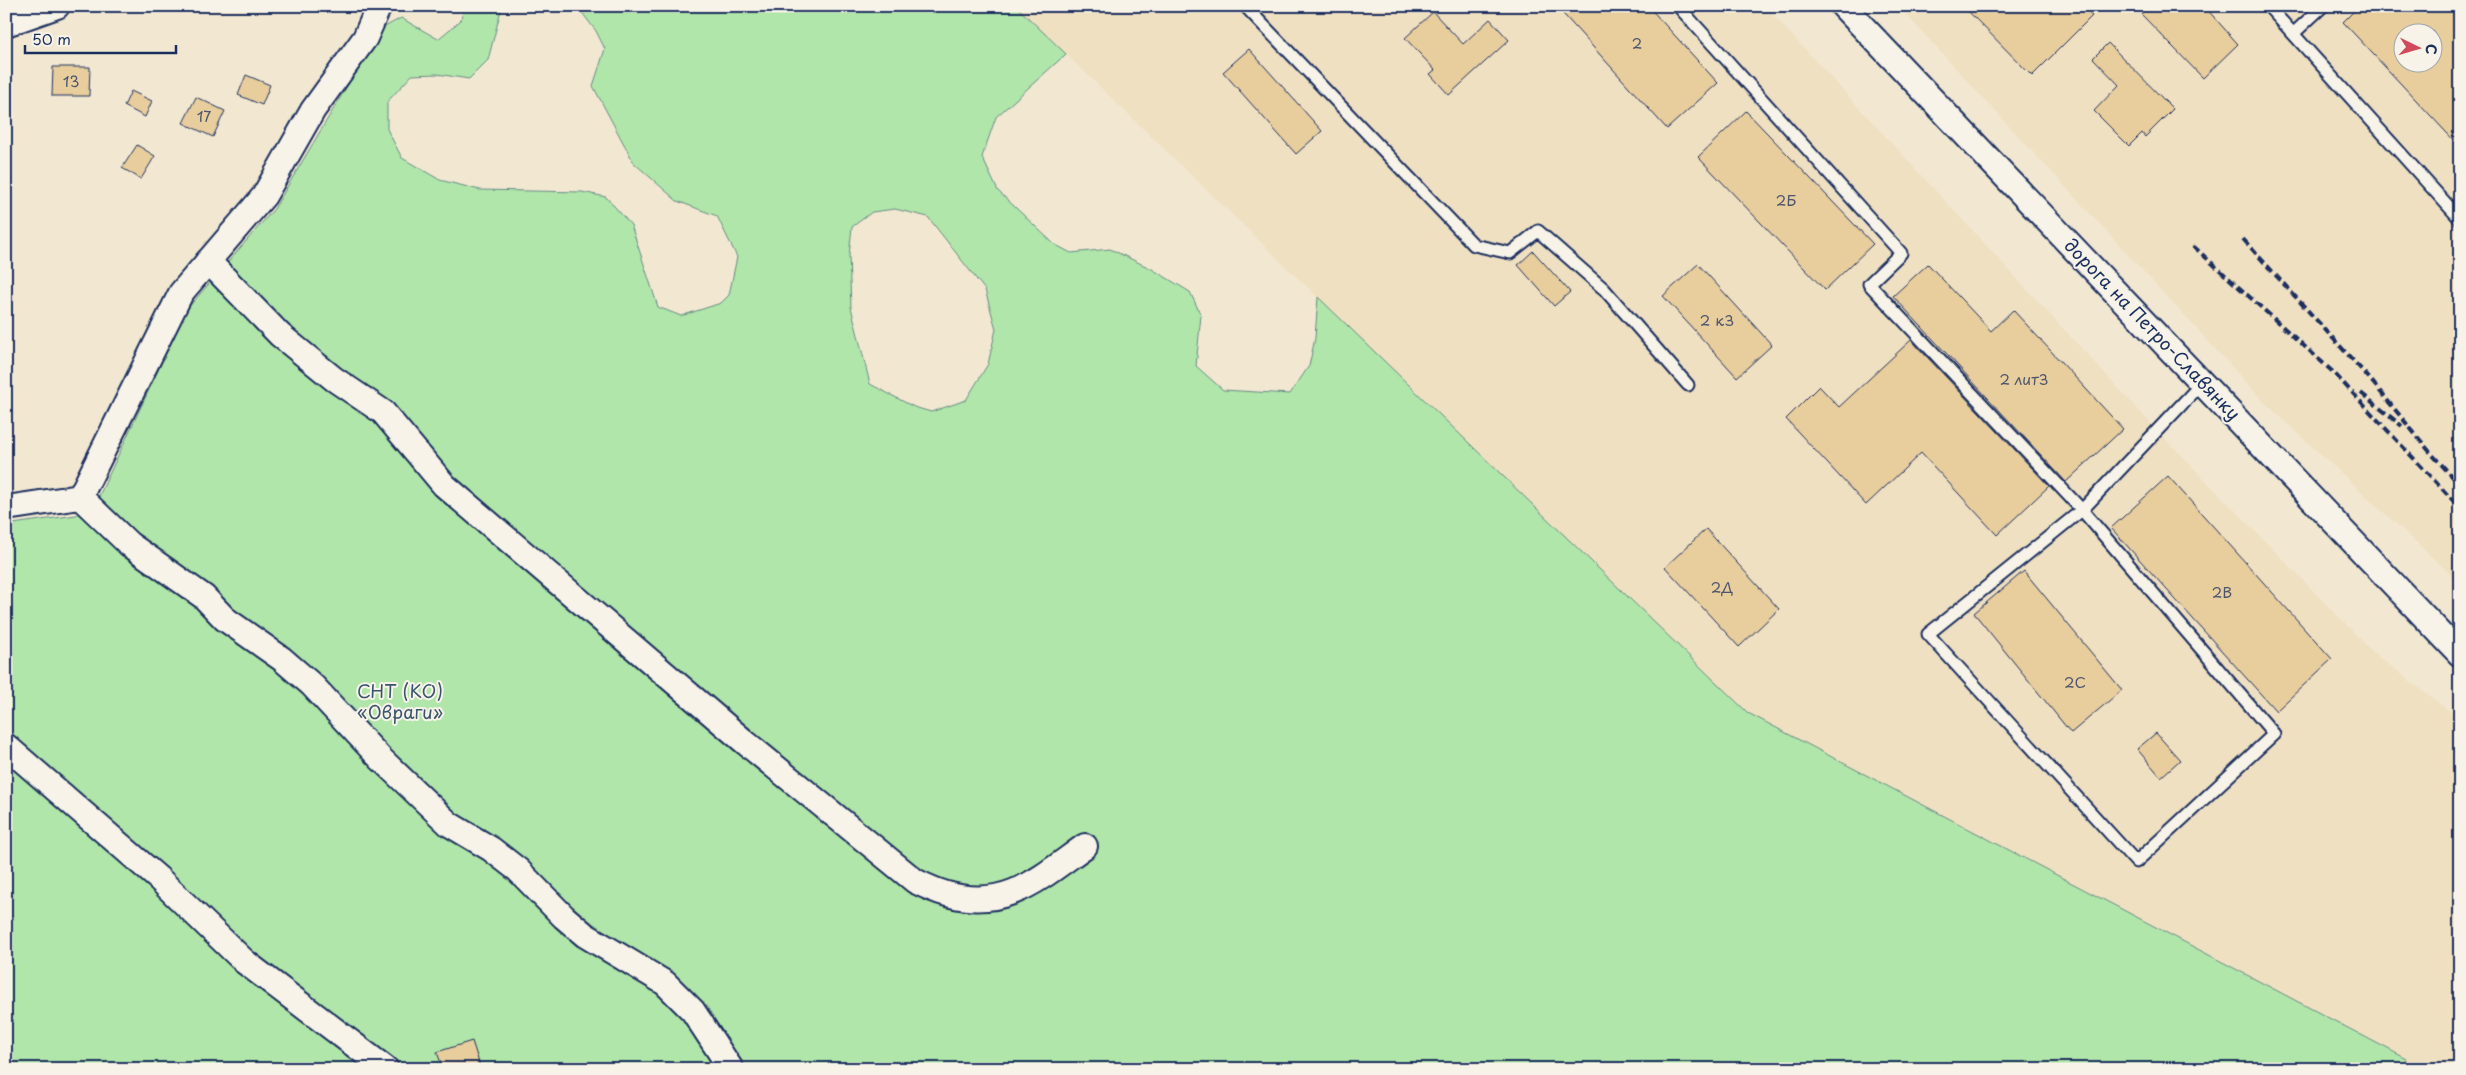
<svg xmlns="http://www.w3.org/2000/svg" width="2466" height="1075" viewBox="0 0 2466 1075" font-family="'Playpen Sans',sans-serif">
  <rect width="100%" height="100%" fill="#f2e8d2"/>
  <filter id="ink" filterUnits="userSpaceOnUse"><feTurbulence type="fractalNoise" baseFrequency=".02" numOctaves="2"/><feDisplacementMap in="SourceGraphic" scale="10" xChannelSelector="R" yChannelSelector="G"/><feConvolveMatrix kernelMatrix="1 2 1 2 8 2 1 2 1" color-interpolation-filters="sRGB"/></filter>
  <g filter="url(#ink)">
    <g fill="#efe0c2" fill-rule="evenodd">
      <polygon points="1016,6 1765,6 2157,430 2374,653 2460,719 2460,1069 2407,1069 2407,1059 1748,713"/>
      <path d="M1898,6H2460V583L2264,402ZM2404,32H2434V62H2404Z"/>
    </g>
    <path fill="#b0e6a9" stroke="#668a84" fill-rule="evenodd" d="M465,6H502L488,60L469,79L437,74L412,75L387,102V129L402,158L440,180L480,190L582,192L606,197L631,225L658,307L681,316L721,303L729,295L737,257L717,216L677,201L634,163L593,86L605,49L596,31L577,6H1016L1066,54L996,117L982,157L998,191L1054,244L1071,253L1110,249L1152,269L1190,292L1201,315L1196,366L1223,390L1290,394L1309,366L1315,338L1318,297L1748,713L2407,1059V1069H6V525L76,515L99,496L187,309L274,209L381,29L401,18L438,39L460,21ZM895,209L928,217L985,290L996,329L988,364L966,400L931,412L914,407L870,384L851,307L849,256L852,227L872,212Z"/>
    <g fill="#e8cd9d" stroke="#1b2f5e" fill-rule="evenodd">
      <polygon points="1556,6 1648,6 1718,83 1667,129"/>
      <polygon points="1963,6 2082,6 2092,16 2032,76"/>
      <polygon points="2148,6 2204,6 2238,44 2203,78 2141,14"/>
      <path d="M2359,6H2460V147L2343,22ZM2404,32H2434V62H2404Z"/>
      <polygon points="1433,12 1463,44 1490,19 1509,40 1449,95 1430,74 1435,70 1405,38"/>
      <polygon points="2108,43 2173,109 2145,137 2142,133 2129,146 2094,111 2119,85 2093,58"/>
      <polygon points="1249,49 1322,131 1296,154 1223,72"/>
      <polygon points="53,67 90,67 89,96 52,96"/>
      <polygon points="246,75 270,85 262,105 238,95"/>
      <polygon points="131,91 152,101 145,117 124,106"/>
      <polygon points="196,97 225,111 213,137 183,123"/>
      <polygon points="1746,111 1873,244 1825,290 1698,157"/>
      <polygon points="137,145 155,156 141,179 122,168"/>
      <polygon points="1533,251 1570,292 1554,306 1518,265"/>
      <polygon points="1698,264 1772,345 1737,377 1663,296"/>
      <polygon points="1928,264 1991,331 2013,310 2123,429 2066,482 1893,296"/>
      <polygon points="1911,340 2049,486 1997,535 1921,453 1866,505 1786,419 1819,386 1839,407"/>
      <polygon points="2168,476 2332,659 2276,711 2111,528"/>
      <polygon points="1706,529 1779,609 1739,647 1665,567"/>
      <polygon points="2024,571 2122,690 2071,733 1974,613"/>
      <polygon points="2156,733 2180,760 2161,777 2137,749"/>
      <polygon points="472,1041 481,1069 443,1069 437,1052"/>
    </g>
    <g fill="none" stroke-linecap="round" stroke-linejoin="round">
      <g stroke="#1b2f5e" stroke-width="15">
        <g id="service">
          <polyline points="1245,6 1474,245 1510,253 1538,231 1604,289 1688,385"/>
          <polyline points="1678,6 1901,253 1869,284 2082,510 2274,734 2136,862 1928,634 2082,510 2202,383"/>
          <polyline points="2268,6 2460,219"/>
          <polyline points="2294,33 2323,6"/>
        </g>
      </g>
      <g stroke="#1b2f5e" stroke-width="28">
        <g id="minor">
          <polyline points="1843,6 2460,654"/>
          <polyline points="6,24 57,6"/>
          <path d="M208,261L280,335L334,379L383,412L444,485L746,743L915,881C925,886 936,891 947,894C1006,911 1040,878 1085,846"/>
          <polyline points="80,497 129,544 204,597 225,619 282,659 312,685 381,759 449,824 491,849 518,870 564,917 585,935 665,983 693,1011 731,1069"/>
          <polyline points="6,508 80,497 181,293 264,196 313,110 365,38 379,6"/>
          <polyline points="6,746 158,878 245,962 386,1069"/>
        </g>
      </g>
      <use href="#service" stroke="#f7f3e8" stroke-width="11"/>
      <use href="#minor" stroke="#f7f3e8" stroke-width="24"/>
      <g stroke="#1b2f5e" stroke-width="4" stroke-dasharray="8 4" stroke-linecap="butt">
        <polyline points="2243,239 2369,378 2430,452 2460,485"/>
        <polyline points="2193,246 2333,372 2460,508"/>
        <polyline points="2361,393 2402,426"/>
      </g>
    </g>
  </g>
  <g text-anchor="middle" stroke-width="4" stroke-linejoin="round" paint-order="stroke">
    <g font-size="15" fill="#4e566e">
      <text x="1637" y="49">2</text>
      <text x="71" y="87">13</text>
      <text x="204" y="122">17</text>
      <text x="1786" y="206">2Б</text>
      <text x="1717" y="326">2 к3</text>
      <text x="2024" y="385">2 лит3</text>
      <text x="1722" y="593">2Д</text>
      <text x="2222" y="598">2В</text>
      <text x="2075" y="688">2С</text>
    </g>
    <g font-size="18" fill="#1b2f5e" stroke="#f7f3e8">
      <text transform="translate(2152 330) rotate(46)" y="6">дорога на Петро-Славянку</text>
    </g>
    <g font-size="18" fill="#39546d" stroke="#f7f3e8">
      <text x="400" y="698">СНТ (КО)<tspan x="400" dy="21">«Овраги»</tspan></text>
    </g>
  </g>
  <rect width="2466" height="1075" fill="none" stroke="#f7f3e8" stroke-width="25"/>
  <rect x="12" y="12" width="2441" height="1050" fill="none" stroke="#1b2f5e" stroke-width="2" filter="url(#ink)"/>
  <g transform="translate(2418 48) rotate(95)"><circle r="24" fill="#f7f3e8" stroke="#9fa5b1"/>
  <path d="M0-4L9 19L0 12L-9 19Z" fill="#d1495b"/>
  <text y="-8" font-size="14" font-weight="bold" text-anchor="middle" fill="#1b2f5e">С</text>
  </g>
  <path d="M25 45v8h151v-8" fill="none" stroke="#1b2f5e" stroke-width="2.5"/>
  <text x="32" y="45" font-size="15" fill="#1b2f5e" stroke="#f7f3e8" stroke-width="4" paint-order="stroke">50 m</text>
</svg>
